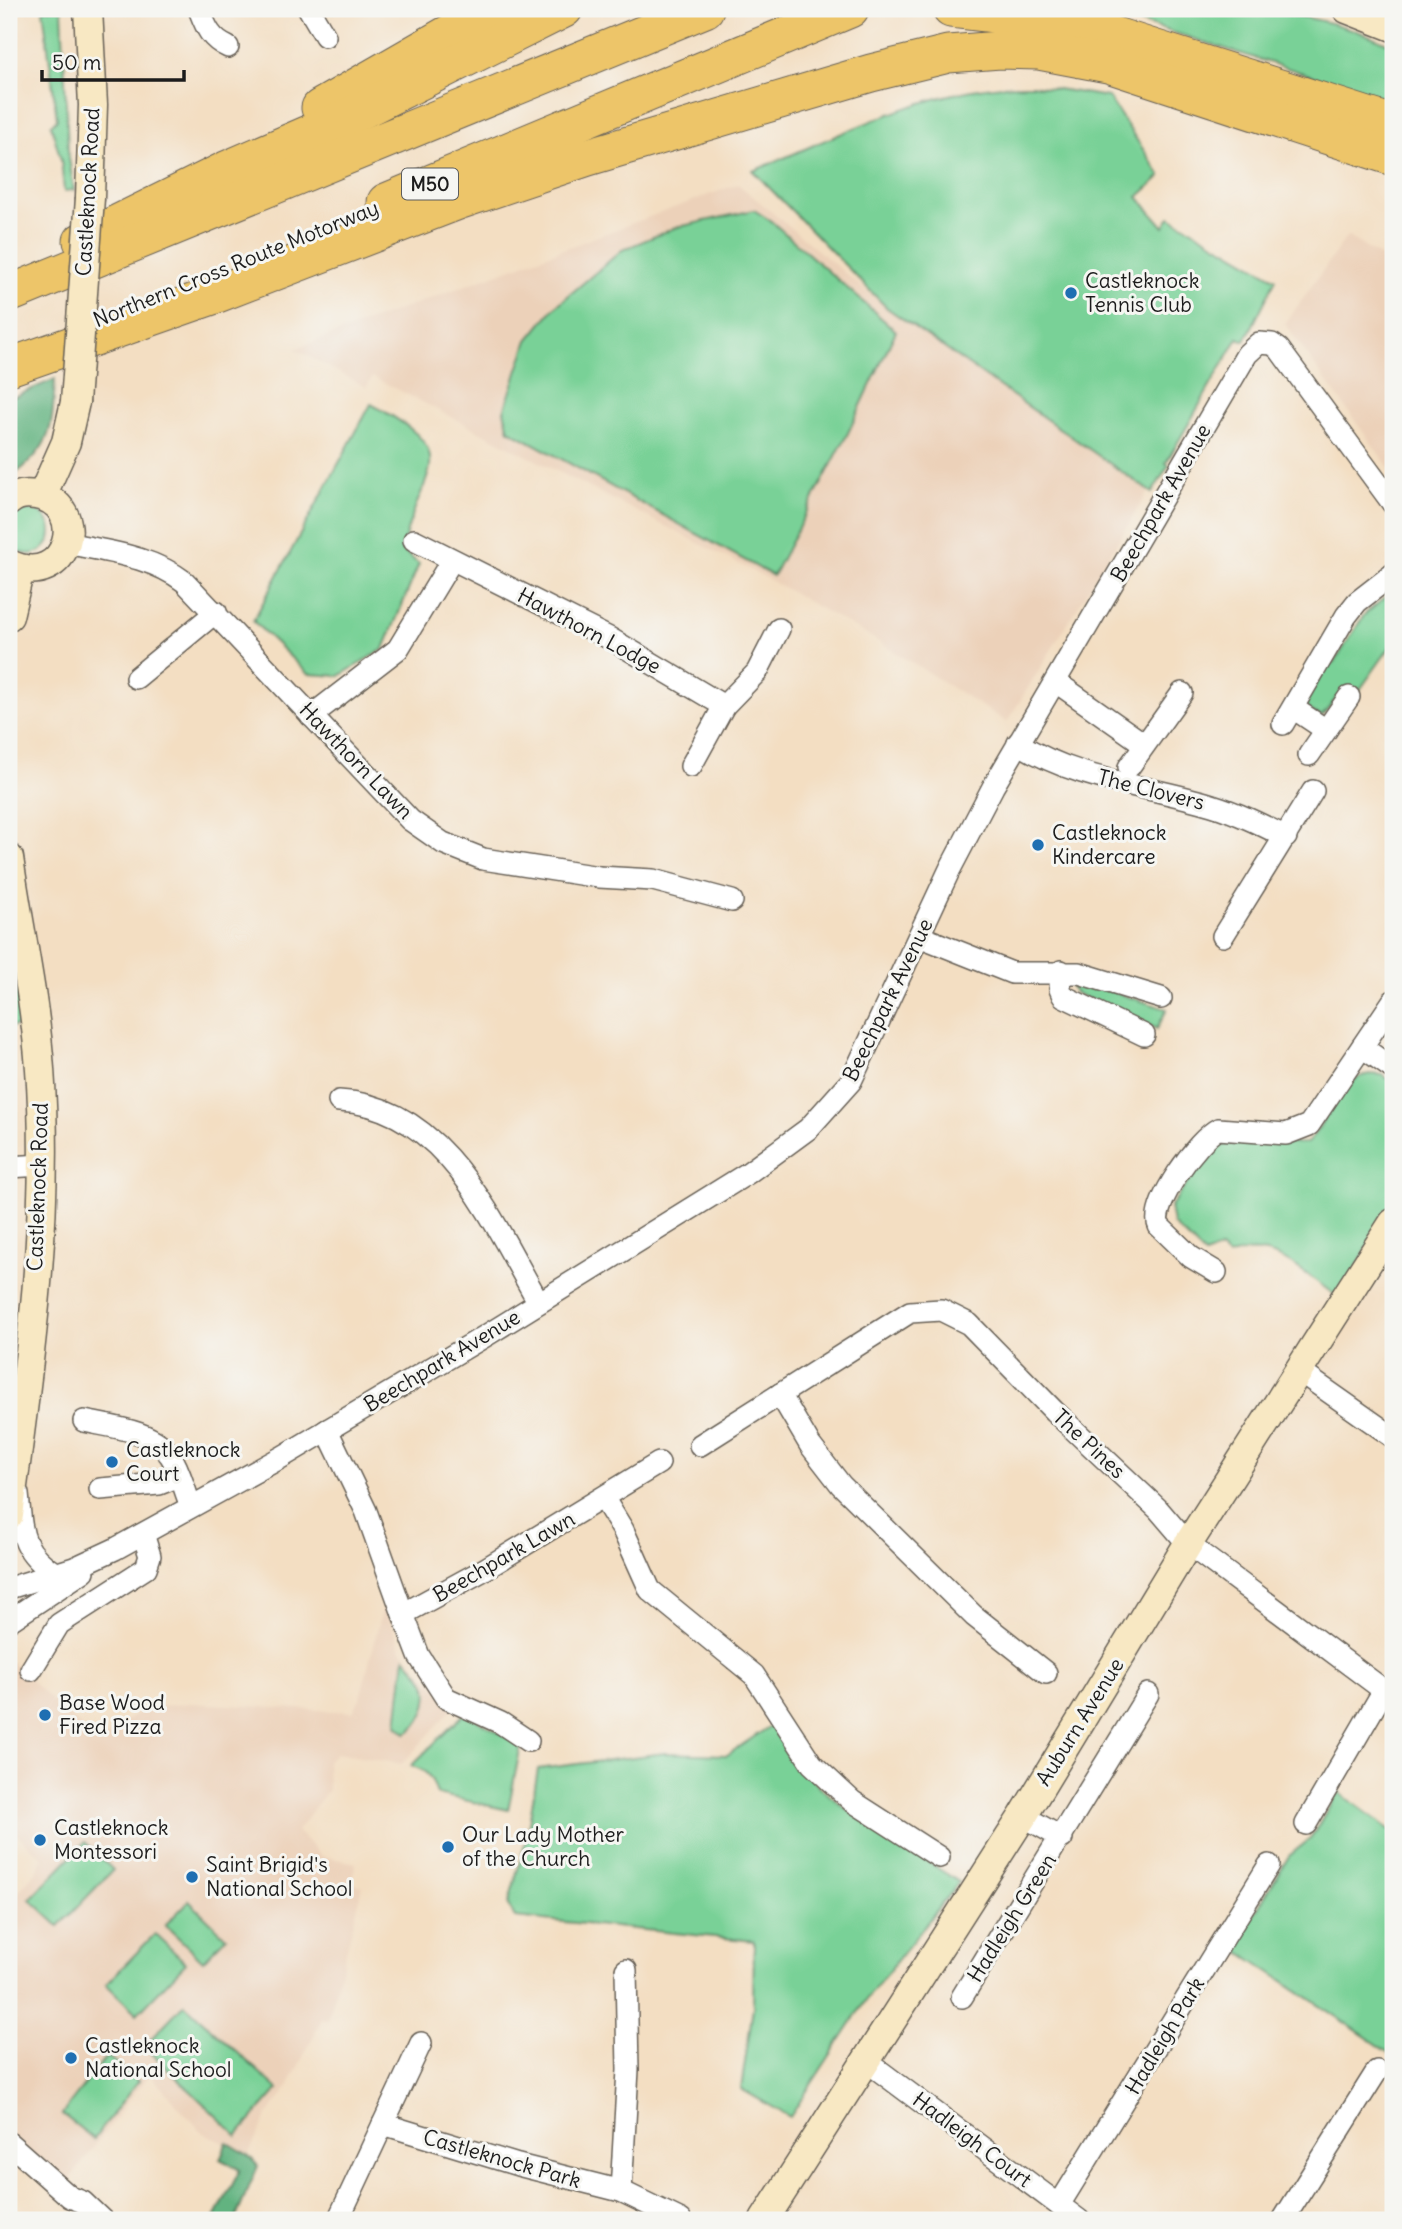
<svg xmlns="http://www.w3.org/2000/svg" width="1402" height="2229" viewBox="0 0 1402 2229" font-family="Delius,sans-serif">
  <rect width="100%" height="100%" fill="#f6f6f2"/>
  <filter id="ink" filterUnits="userSpaceOnUse"><feTurbulence type="fractalNoise" baseFrequency=".0143" numOctaves="2"/><feDisplacementMap in="SourceGraphic" scale="14" xChannelSelector="R" yChannelSelector="G"/><feConvolveMatrix kernelMatrix="1 2 1 2 8 2 1 2 1" color-interpolation-filters="sRGB"/></filter>
  <filter id="wash" filterUnits="userSpaceOnUse"><feTurbulence type="fractalNoise" baseFrequency=".00686" numOctaves="4" result="noise"/><feDisplacementMap in="SourceGraphic" scale="28" xChannelSelector="R" yChannelSelector="G"/><feGaussianBlur stdDeviation="1.57" result="paint"/><feColorMatrix in="noise" values="0 0 0 0 0 0 0 0 0 0 0 0 0 0 0 0 0 1.4 0 .05"/><feComposite in="paint" operator="in"/></filter>
  <g filter="url(#wash)">
    <rect width="100%" height="100%" fill="#f3dec2"/>
    <g fill="#ecd1b9">
      <polygon points="738,184 887,308 1148,492 1007,722 876,640 763,576 373,377 366,387 295,349"/>
      <polygon points="1347,236 1393,265 1393,473 1285,324"/>
      <polygon points="384,1604 401,1650 454,1707 402,1764 336,1753 327,1761 328,1790 297,1831 321,1856 356,1863 351,1883 363,1886 328,2020 322,2019 287,2089 269,2113 248,2155 202,2132 149,2074 66,2184 9,2136 9,1901 37,1871 43,1858 9,1828 9,1660 98,1743 143,1709 190,1703 353,1712 360,1698"/>
    </g>
    <g fill="#79d197" stroke="#4a765a" stroke-width="2">
      <polygon points="43,9 62,9 68,151 74,190 64,191 61,160 51,125 57,119"/>
      <path d="M1098,9C1200,9 1299,0 1393,46V101Z"/>
      <path d="M1032,85L1108,97L1161,176L1138,197L1164,227L1170,217L1276,279L1245,341L1238,338L1166,463L1169,465L1152,493L887,308L753,171C840,136 937,82 1032,85Z"/>
      <polygon points="754,210 771,221 896,331 848,433 773,576 509,430 504,411 528,340 554,308 622,250 674,228"/>
      <path d="M371,404C470,457 419,468 402,550L419,564L384,649L339,676L308,674L253,621Z"/>
      <circle cx="29" cy="532" r="22"/>
      <polygon points="1393,591 1393,643 1359,691 1345,688 1322,716 1307,710 1306,701 1328,664 1334,663 1364,615"/>
      <polygon points="9,941 23,1025 9,1027"/>
      <polygon points="1075,982 1082,982 1167,1009 1157,1029 1075,993 1071,987"/>
      <path d="M1369,1074L1383,1075L1393,1083V1203L1339,1298C1303,1273 1274,1239 1228,1256L1220,1249L1205,1255L1173,1224L1170,1207L1216,1144L1307,1143C1328,1122 1339,1079 1369,1074Z"/>
      <path d="M405,1657C411,1665 423,1675 426,1684C432,1701 421,1726 406,1733L397,1725Z"/>
      <path d="M465,1713L521,1745L508,1810L437,1794C432,1778 428,1770 411,1766Z"/>
      <polygon points="773,1724 816,1784 845,1808 959,1882 866,2000 790,2117 741,2089 753,2008 754,1941 515,1917 508,1905 527,1836 538,1769 665,1753 727,1755"/>
      <polygon points="1338,1792 1393,1832 1393,2055 1234,1948 1289,1856 1311,1838"/>
      <polygon points="85,1842 113,1870 59,1926 30,1899"/>
      <polygon points="189,1901 226,1937 203,1961 165,1925"/>
      <polygon points="155,1934 186,1963 137,2014 106,1984"/>
      <polygon points="184,2004 278,2089 237,2136 144,2046"/>
      <polygon points="107,2056 138,2081 94,2139 62,2114"/>
    </g>
    <g fill="#62b380" stroke="#3f684e" stroke-width="2">
      <path d="M55,379C52,431 53,446 9,479V399Z"/>
      <polygon points="227,2142 248,2155 258,2166 235,2220 214,2220 240,2170 220,2159"/>
    </g>
  </g>
  <g filter="url(#ink)">
    <g fill="none" stroke-linecap="round" stroke-linejoin="round">
      <g stroke="#676056" stroke-width="24">
        <g id="street">
          <path d="M199,9C206,27 210,39 228,47"/>
          <polyline points="309,9 325,36"/>
          <polyline points="414,540 611,639 724,706"/>
          <path d="M67,543C108,552 151,556 185,582L410,820L443,843L483,859L599,877L653,880L732,901"/>
          <polyline points="136,678 216,612"/>
          <polyline points="1056,682 1144,744"/>
          <polyline points="1293,708 1326,730"/>
          <polyline points="311,716 398,649 452,560"/>
          <polyline points="1283,724 1346,616 1357,602 1393,574"/>
          <path d="M1018,743C1077,781 1146,785 1212,805C1238,813 1262,825 1286,837"/>
          <polyline points="1309,755 1349,697"/>
          <polyline points="691,766 724,706 757,672 779,629"/>
          <polyline points="1129,767 1182,693"/>
          <polyline points="919,936 1012,973 1079,973 1161,998"/>
          <polyline points="1223,936 1313,791"/>
          <polyline points="1061,971 1060,989 1063,996 1144,1035"/>
          <polyline points="1362,1047 1393,1069"/>
          <path d="M339,1101C445,1105 493,1223 538,1301"/>
          <polyline points="9,1167 42,1165"/>
          <path d="M1216,1272L1191,1257L1159,1226C1149,1206 1199,1138 1218,1129L1286,1134L1309,1125L1393,1001"/>
          <polyline points="1299,1371 1393,1437"/>
          <polyline points="780,1394 810,1445 841,1485 974,1616 1046,1673"/>
          <path d="M84,1421C111,1427 153,1430 170,1455C180,1469 184,1490 191,1506"/>
          <polyline points="327,1430 366,1511 403,1614 480,1572 659,1463"/>
          <polyline points="700,1445 910,1312 941,1310 969,1324 1054,1411 1158,1509 1188,1544 1393,1697"/>
          <polyline points="100,1489 159,1484 179,1476"/>
          <path d="M18,1494C22,1533 20,1550 56,1574"/>
          <polyline points="604,1499 623,1530 650,1590 754,1675 812,1764 852,1801 939,1857"/>
          <polyline points="9,1588 74,1568 115,1549 282,1457 487,1335 748,1173 808,1129 851,1081 950,869 993,787 1247,354 1259,343 1272,344 1279,349 1393,504"/>
          <polyline points="403,1614 419,1656 446,1698 501,1723 528,1741"/>
          <polyline points="9,1621 84,1571"/>
          <polyline points="31,1670 59,1624 146,1568 150,1556 143,1534"/>
          <polyline points="1023,1816 1062,1838"/>
          <polyline points="1306,1824 1384,1690"/>
          <polyline points="962,1997 1148,1694"/>
          <polyline points="865,2060 1079,2220"/>
          <polyline points="383,2124 518,2165 621,2191 681,2220"/>
          <polyline points="9,2143 70,2197 83,2202 102,2220"/>
          <polyline points="621,2191 628,2070 626,1970"/>
          <polyline points="1059,2205 1269,1865"/>
          <polyline points="338,2220 421,2043"/>
          <polyline points="1283,2220 1377,2071"/>
        </g>
      </g>
      <g stroke="#676056" stroke-width="31">
        <g id="secondary">
          <polyline points="88,9 93,105 90,198"/>
          <polyline points="1347,9 1393,27"/>
          <polyline points="42,496 66,442 75,402"/>
          <path d="M9,501C16,495 25,493 35,495C91,503 70,592 9,564"/>
          <polyline points="9,616 20,569"/>
          <path d="M9,858C19,928 35,998 40,1069C51,1218 29,1369 9,1515"/>
          <polyline points="764,2220 1023,1816 1188,1544 1393,1223"/>
        </g>
      </g>
      <g stroke="#676056" stroke-width="39">
        <g id="highway">
          <polyline points="951,9 1039,19 1093,29 1393,124"/>
          <polyline points="320,108 492,9"/>
          <polyline points="386,202 850,9"/>
          <polyline points="82,241 226,170 346,118 564,9"/>
          <polyline points="9,294 705,9"/>
          <polyline points="9,367 212,296 458,201 588,157 871,73 948,54 1000,50 1039,51 1108,64 1393,157"/>
        </g>
      </g>
      <use href="#street" stroke="#fff" stroke-width="21"/>
      <use href="#secondary" stroke="#f8e8c3" stroke-width="28"/>
      <use href="#highway" stroke="#edc569" stroke-width="37"/>
      <g stroke="#676056" stroke-width="31" stroke-linecap="butt">
        <polyline id="secondary-bridge" points="75,402 90,198"/>
      </g>
      <use href="#secondary-bridge" stroke="#f8e8c3" stroke-width="28"/>
    </g>
  </g>
  <g fill="#1f6fb2" stroke="#f6f6f2" stroke-width="2.5">
    <circle cx="1071" cy="293" r="7"/>
    <circle cx="1038" cy="845" r="7"/>
    <circle cx="112" cy="1462" r="7"/>
    <circle cx="45" cy="1715" r="7"/>
    <circle cx="40" cy="1840" r="7"/>
    <circle cx="448" cy="1847" r="7"/>
    <circle cx="192" cy="1877" r="7"/>
    <circle cx="71" cy="2058" r="7"/>
  </g>
  <g text-anchor="middle" stroke-width="6" stroke-linejoin="round" paint-order="stroke">
    <rect fill="#f6f6f2" stroke="#5d5d5c" stroke-width="2" x="402" y="168.5" width="56" height="31" rx="5"/>
    <g font-size="19" font-weight="bold" fill="#1c1c1c">
      <text x="430" y="191">M50</text>
    </g>
    <g font-size="21" fill="#1c1c1c" stroke="#f6f6f2">
      <text transform="translate(88 192) rotate(-87)" y="7">Castleknock Road</text>
      <text transform="translate(236 264) rotate(-22)" y="7">Northern Cross Route Motorway</text>
      <text transform="translate(1161 503) rotate(-60)" y="7">Beechpark Avenue</text>
      <text transform="translate(589 631) rotate(28)" y="7">Hawthorn Lodge</text>
      <text transform="translate(356 761) rotate(46)" y="7">Hawthorn Lawn</text>
      <text transform="translate(1151 790) rotate(14)" y="7">The Clovers</text>
      <text transform="translate(888 1000) rotate(-64)" y="7">Beechpark Avenue</text>
      <text transform="translate(38 1187) rotate(-88)" y="7">Castleknock Road</text>
      <text transform="translate(442 1361) rotate(-31)" y="7">Beechpark Avenue</text>
      <text transform="translate(1089 1444) rotate(43)" y="7">The Pines</text>
      <text transform="translate(504 1557) rotate(-30)" y="7">Beechpark Lawn</text>
      <text transform="translate(1080 1722) rotate(-58)" y="7">Auburn Avenue</text>
      <text transform="translate(1012 1918) rotate(-58)" y="7">Hadleigh Green</text>
      <text transform="translate(1165 2036) rotate(-59)" y="7">Hadleigh Park</text>
      <text transform="translate(972 2140) rotate(37)" y="7">Hadleigh Court</text>
      <text transform="translate(502 2159) rotate(16)" y="7">Castleknock Park</text>
    </g>
    <g font-size="21" fill="#1c1c1c" stroke="#f6f6f2" text-anchor="start">
      <text x="1085" y="288">Castleknock<tspan x="1085" dy="24">Tennis Club</tspan></text>
      <text x="1052" y="840">Castleknock<tspan x="1052" dy="24">Kindercare</tspan></text>
      <text x="126" y="1457">Castleknock<tspan x="126" dy="24">Court</tspan></text>
      <text x="59" y="1710">Base Wood<tspan x="59" dy="24">Fired Pizza</tspan></text>
      <text x="54" y="1835">Castleknock<tspan x="54" dy="24">Montessori</tspan></text>
      <text x="462" y="1842">Our Lady Mother<tspan x="462" dy="24">of the Church</tspan></text>
      <text x="206" y="1872">Saint Brigid's<tspan x="206" dy="24">National School</tspan></text>
      <text x="85" y="2053">Castleknock<tspan x="85" dy="24">National School</tspan></text>
    </g>
  </g>
  <rect width="1402" height="2229" fill="none" stroke="#f6f6f2" stroke-width="35"/>
  <path d="M42 70v10h142v-10" fill="none" stroke="#1c1c1c" stroke-width="3.5"/>
  <text x="52" y="70" font-size="21" fill="#1c1c1c" stroke="#f6f6f2" stroke-width="5" paint-order="stroke">50 m</text>
</svg>
